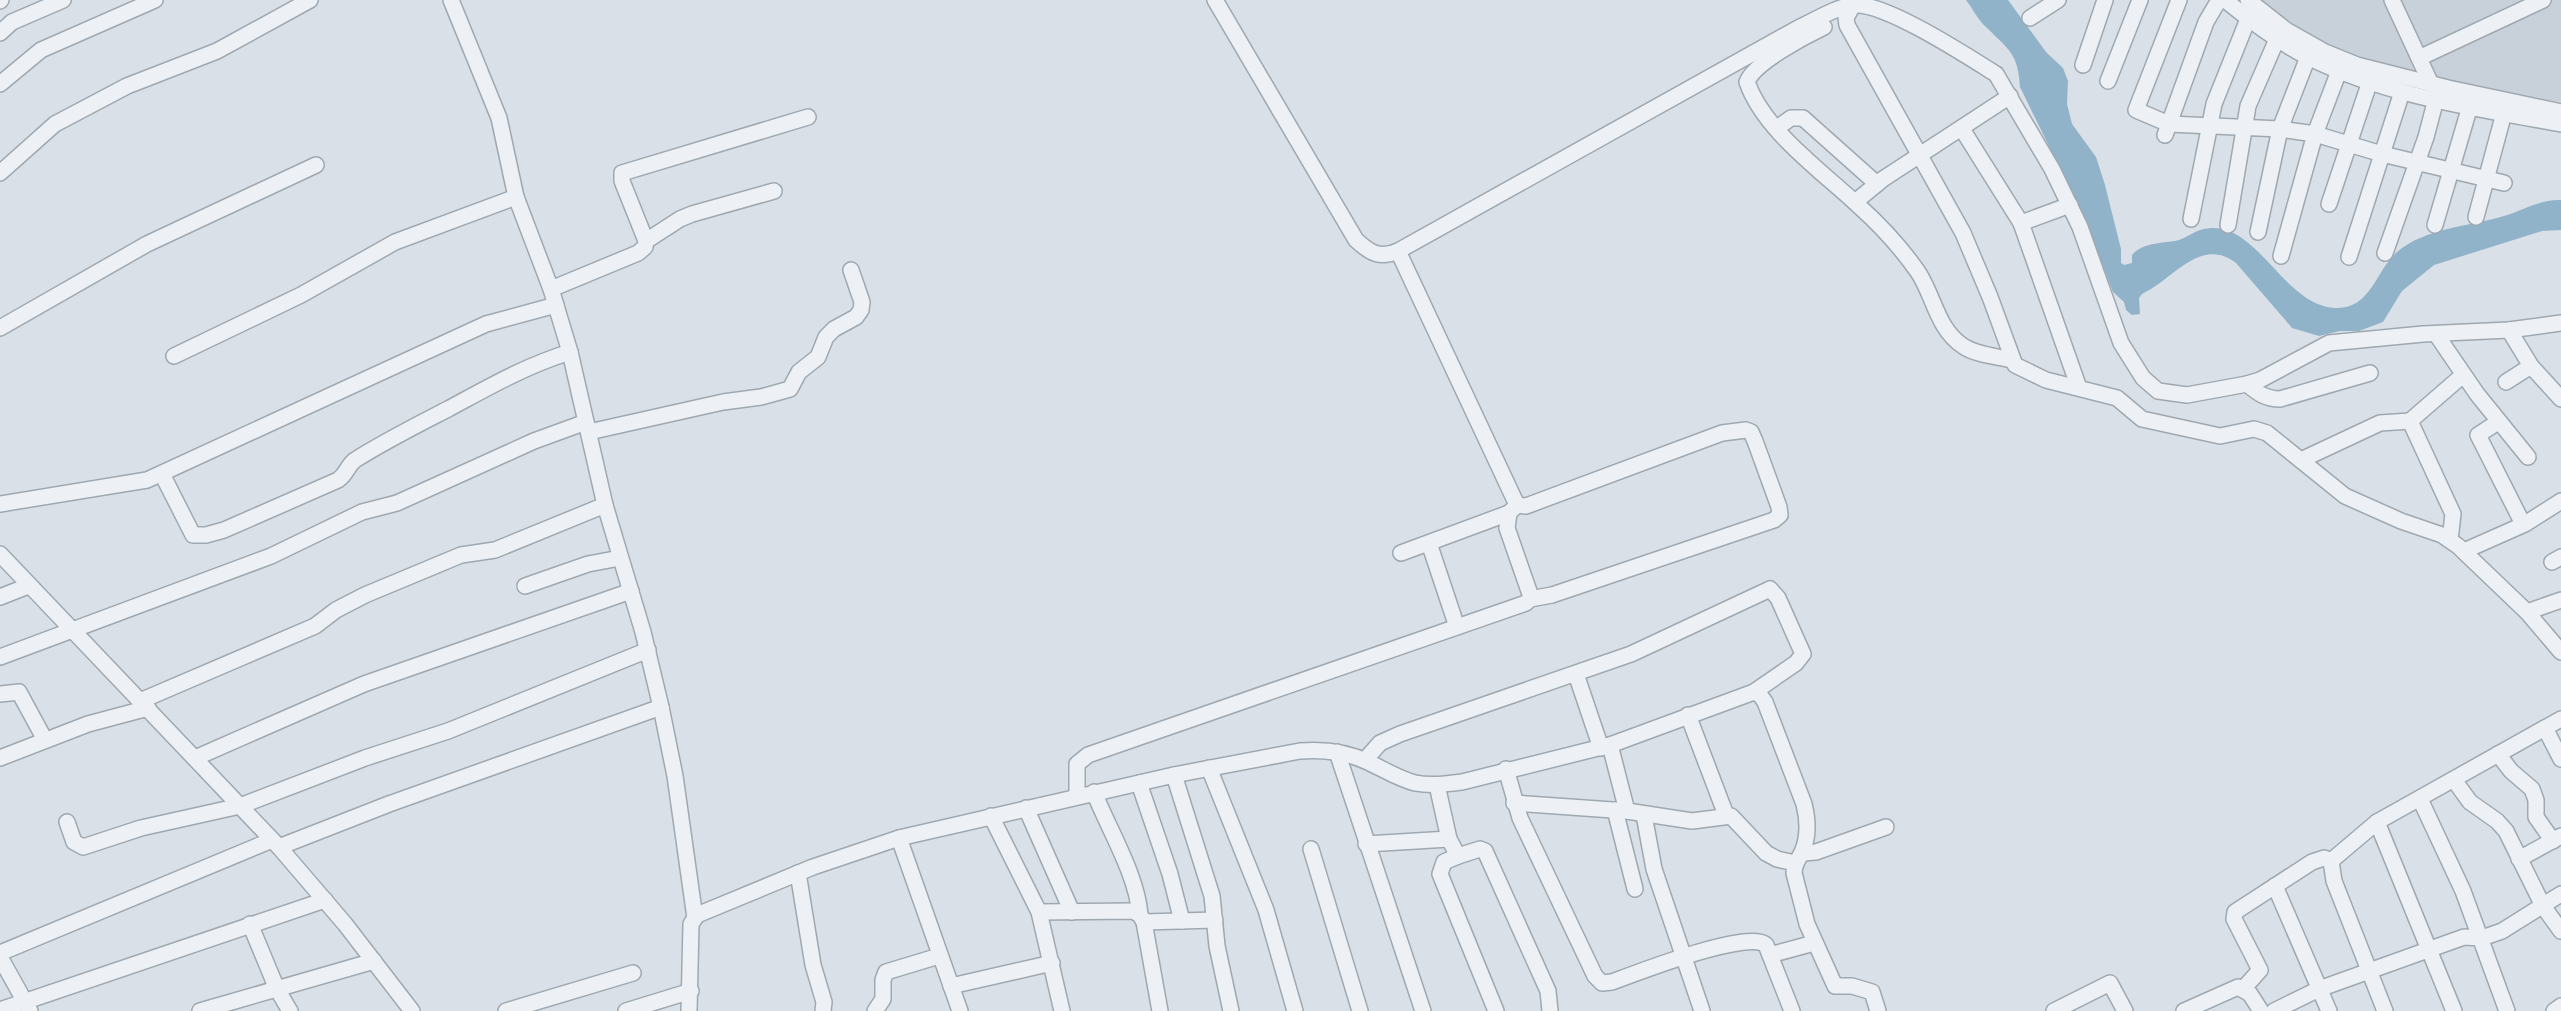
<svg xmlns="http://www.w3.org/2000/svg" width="2561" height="1011" viewBox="0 0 2561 1011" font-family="'Golos Text',sans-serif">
  <rect width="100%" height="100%" fill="#dae0e7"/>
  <polygon fill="#c8d0d9" points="2258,0 2561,0 2561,102 2457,86 2374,65 2325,45 2285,21"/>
  <path fill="#91b3ca" d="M1966,0H2008L2046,52L2063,68L2068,81L2067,104L2072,124L2096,157L2105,185L2121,249V263L2124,265L2132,263V255C2142,243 2161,243 2175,241C2186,239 2193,231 2204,229C2257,218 2282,306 2336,308C2371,309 2376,270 2397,252C2425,228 2471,226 2504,216C2524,210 2540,199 2561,200V230L2542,231L2434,265L2402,291L2383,322L2359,331H2340L2319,336L2292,328L2236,263C2200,236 2174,279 2142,294L2139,298L2140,314L2132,315L2126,310L2124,302L2113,292L2084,218L2020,87C2018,53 2009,50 1986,27C1978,20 1973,9 1966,0Z"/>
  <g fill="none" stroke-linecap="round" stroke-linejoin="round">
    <g stroke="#9fa8b1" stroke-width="18">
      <g id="minor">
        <polyline points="451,0 499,118 516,197 551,289 570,352 605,505 643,632 661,707 675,776 695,918"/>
        <path d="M1215,0L1356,240C1370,253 1380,259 1398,251L1800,27C1816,20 1837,6 1855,5C1886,3 1967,56 1996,74L2052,169L2080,227L2121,343L2143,378L2158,391L2187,395L2247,384L2260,380L2329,343L2423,334L2509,330L2561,323"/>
        <polyline points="2179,0 2136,110 2169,124 2280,129 2315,134 2382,154 2504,183"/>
        <path d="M2225,0C2251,21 2278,42 2308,57C2386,96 2476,108 2561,124"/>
        <polyline points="2248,0 2286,30 2325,52 2357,65 2448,88 2561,112"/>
        <polyline points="2392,0 2431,84"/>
        <polyline points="0,1 1,0"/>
        <polyline points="1853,5 1846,18 1847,25 1963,233 1990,297 2015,365 2046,380 2117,398 2142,419 2220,436 2254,429 2267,433 2345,496 2401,521 2442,535 2458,546 2527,612 2561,652"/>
        <polyline points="2030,18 2058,0"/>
        <path d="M1824,27C1805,36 1754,63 1747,82C1764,131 1823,172 1860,207C1881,226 1902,249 1918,272C1934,296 1937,329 1963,346C1976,355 1996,356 2012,360"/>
        <polyline points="0,33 12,22 63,0"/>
        <polyline points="2419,58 2543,0"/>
        <polyline points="2083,65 2105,0"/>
        <polyline points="2108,81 2140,0"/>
        <polyline points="0,84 41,50 155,0"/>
        <polyline points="1777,128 1791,118 1803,118 1877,184"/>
        <polyline points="1962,129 2021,223 2070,205"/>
        <polyline points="2165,135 2206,22 2219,0"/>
        <polyline points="0,173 55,124 127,86 217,51 310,0"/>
        <polyline points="1855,202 1883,179 2010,96"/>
        <polyline points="2329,204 2370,81"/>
        <polyline points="2476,217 2504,113"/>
        <polyline points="2191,219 2214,104 2248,19"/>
        <polyline points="2021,223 2079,388"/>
        <polyline points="2228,225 2248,106 2277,39"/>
        <polyline points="2435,225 2470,106"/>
        <polyline points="2258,232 2280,129 2308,57"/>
        <polyline points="646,241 680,219 692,214 774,191"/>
        <polyline points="1398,251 1517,505 1526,506 1722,433 1746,430 1751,432 1755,441 1779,507 1780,515 1774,520 1552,595 1530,599"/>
        <polyline points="2385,253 2426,137 2436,99"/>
        <polyline points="2281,256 2315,134 2339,71"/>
        <polyline points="2349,257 2402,92"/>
        <polyline points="551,289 638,253 645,247 646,241 622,181 622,173 808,117"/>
        <polyline points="0,328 147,244 316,165"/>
        <polyline points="2509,330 2531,366 2561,399"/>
        <polyline points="2436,334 2477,394 2528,457"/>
        <polyline points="174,356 301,295 395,242 516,197"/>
        <polyline points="2506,382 2531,366"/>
        <path d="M2247,384C2258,393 2265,399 2280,399L2370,373"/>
        <polyline points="2498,422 2478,435 2523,524"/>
        <polyline points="589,432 723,402 761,397 790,389 799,372 818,357 826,337 834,329 856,317 861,310 862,302 851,270"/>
        <polyline points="2301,460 2380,423 2410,421"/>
        <path d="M162,474L193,535H206L224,530L338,480C347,474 347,466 355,460C385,441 417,425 448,409C489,387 525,366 570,352"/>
        <polyline points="0,504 147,480 486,324 556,305"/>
        <polyline points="2450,540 2453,514 2410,421 2463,375"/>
        <polyline points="1429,543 1457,627"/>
        <polyline points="2464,551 2525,524 2561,501"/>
        <polyline points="1401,553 1509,513"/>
        <polyline points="0,554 279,847 345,924 412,1011"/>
        <polyline points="2552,562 2561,557"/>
        <polyline points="525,586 588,564 620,558"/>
        <polyline points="0,597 28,586"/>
        <polyline points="2527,612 2561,600"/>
        <polyline points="0,657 271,556 362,512 397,503 534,441 586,422"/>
        <polyline points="1576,674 1601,748"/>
        <polyline points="0,694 19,692 45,740"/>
        <polyline points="140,701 315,626 336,610 365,595 461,555 495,550 605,505"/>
        <polyline points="1688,715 1726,815"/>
        <polyline points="2545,728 2561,759"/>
        <polyline points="1610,745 1627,811"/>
        <polyline points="1337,752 1423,1011"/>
        <polyline points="2498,754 2511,771 2532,789 2536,800 2536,817 2553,841"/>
        <polyline points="0,758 88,724 148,708"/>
        <polyline points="195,758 364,684 631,591"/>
        <polyline points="1365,760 1380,743 1400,734 1631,654 1770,589 1778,598 1803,654 1796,663 1754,692"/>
        <polyline points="1209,768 1266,910 1295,1011"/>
        <path d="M1506,769L1520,818L1595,976L1602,983L1612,982C1636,973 1749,929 1766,945L1792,1011"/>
        <polyline points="1174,775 1212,896 1217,946 1231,1011"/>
        <polyline points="2454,780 2470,802 2497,821 2506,831 2543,906 2561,931"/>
        <polyline points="1139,783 1170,874 1182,921"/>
        <polyline points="1437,785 1449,839 1458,856 1444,862 1440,874 1496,1011"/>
        <path d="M1094,792C1109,830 1137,875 1140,915"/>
        <polyline points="1077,796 1077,764 1088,755 1526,603 1530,599 1530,594 1507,528 1509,513 1517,505"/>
        <polyline points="2420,799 2463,891 2507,1011"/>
        <polyline points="1514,803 1627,811 1692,821 1731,816 1766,853 1777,859 1795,863"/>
        <polyline points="1026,808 1072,912"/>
        <polyline points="1615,810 1635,889"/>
        <polyline points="1644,815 1654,869 1702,1011"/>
        <polyline points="991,816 1039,912 1062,1011"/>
        <polyline points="67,822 74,842 83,847 141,828 240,806 365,758 448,731 648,650"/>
        <polyline points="2377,822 2454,1011"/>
        <polyline points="899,838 960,1011"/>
        <polyline points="1366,844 1449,839"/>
        <polyline points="279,847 389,804 661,707"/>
        <polyline points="1311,849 1360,1011"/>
        <polyline points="1802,853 1816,852 1886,827"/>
        <polyline points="1458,856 1480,849 1485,851 1548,991 1550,1011"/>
        <polyline points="2519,859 2561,836"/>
        <polyline points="798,873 813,965 824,1002 823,1011"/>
        <polyline points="2275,886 2329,1011"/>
        <polyline points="1039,912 1133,911 1140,915 1144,922 1160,1011"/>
        <polyline points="1144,922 1215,920"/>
        <polyline points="250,924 277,989 290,1011"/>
        <polyline points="0,953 272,840"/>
        <polyline points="1770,955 1814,943"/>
        <polyline points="0,957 30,1011"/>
        <polyline points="951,986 1052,963"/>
        <polyline points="2244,988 2260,970 2234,919 2235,912 2312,862 2324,858 2331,861"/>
        <polyline points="0,1010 325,900"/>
        <polyline points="200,1011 374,961"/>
        <polyline points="506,1011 633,973"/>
        <polyline points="626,1011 691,991"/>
        <path d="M689,1011L691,924L697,915L813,867L899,838L1174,775L1300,751C1323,749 1347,752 1368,762C1383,769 1399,779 1415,783C1431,786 1446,784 1462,782L1610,745L1754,692L1760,695L1765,702L1804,804C1808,820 1809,834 1803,850C1800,858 1794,863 1794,873L1807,924L1835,986H1852L1872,992L1878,1011"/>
        <polyline points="875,1011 883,999 883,980 886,972 939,956"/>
        <polyline points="2054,1011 2110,983 2125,1011"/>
        <polyline points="2184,1011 2238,987 2250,994 2261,1011"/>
        <polyline points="2274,1011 2319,989 2464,937 2482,938 2502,931 2561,894"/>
        <polyline points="2385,1011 2334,881 2331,861 2377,822 2561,719"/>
        <polyline points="2554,1011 2561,1006"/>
      </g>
    </g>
    <use href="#minor" stroke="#edf1f5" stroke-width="15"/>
  </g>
</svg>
